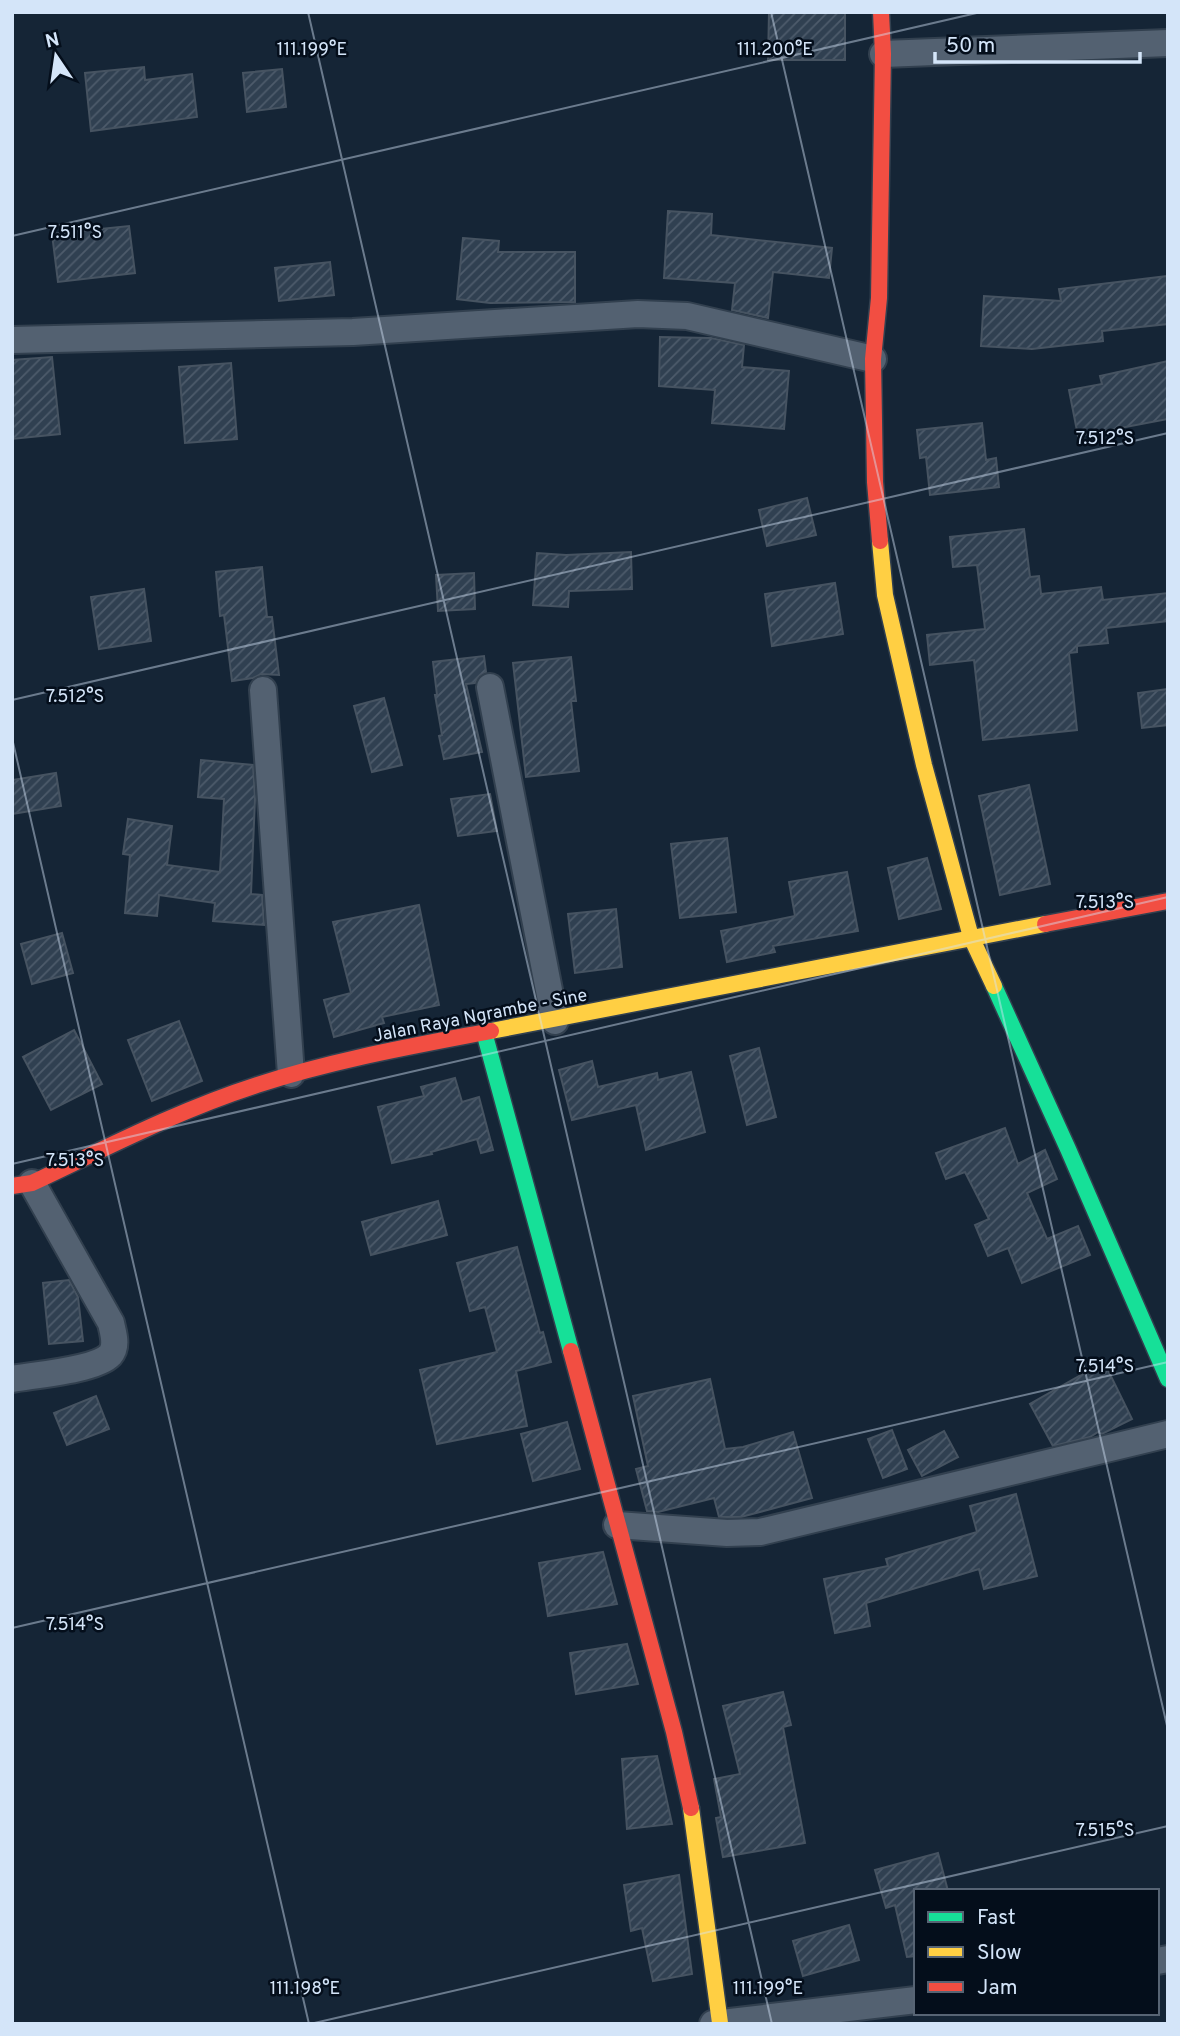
<svg xmlns="http://www.w3.org/2000/svg" width="1180" height="2036" viewBox="0 0 1180 2036" font-family="Overpass,sans-serif">
  <defs>
    <pattern id="building-hatch" width="6" height="6" patternUnits="userSpaceOnUse" patternTransform="scale(1.75)"><rect width="6" height="6" fill="#304051"/><path d="M-1 1l2-2M0 6l6-6M5 7l2-2" fill="none" stroke="#4d5b6b"/></pattern>
  </defs>
  <rect width="100%" height="100%" fill="#152536"/>
  <g fill="url(#building-hatch)" stroke="#465361" stroke-width="2">
    <polygon points="769,12 845,12 845,60 768,60"/>
    <polygon points="144,67 145,80 192,74 197,117 91,131 85,73"/>
    <polygon points="282,69 286,107 247,112 243,73"/>
    <polygon points="668,211 712,214 711,235 832,248 829,278 773,272 768,318 732,310 735,283 664,278"/>
    <polygon points="129,226 135,273 58,282 52,234"/>
    <polygon points="463,238 499,241 498,252 575,252 575,302 490,303 457,299"/>
    <polygon points="330,262 334,295 279,301 275,268"/>
    <polygon points="1168,276 1168,324 1102,331 1103,341 1032,349 981,346 984,296 1061,301 1059,289"/>
    <polygon points="660,337 711,338 744,345 742,367 789,371 784,429 712,423 715,390 659,386"/>
    <polygon points="52,357 60,434 12,439 12,360"/>
    <polygon points="1168,361 1168,419 1078,436 1069,390 1102,384 1100,376"/>
    <polygon points="231,363 237,439 185,443 179,367"/>
    <polygon points="982,423 986,460 996,458 999,487 930,495 926,457 920,458 917,430"/>
    <polygon points="807,498 816,535 767,546 759,510"/>
    <polygon points="1024,529 1030,577 1039,576 1041,594 1101,587 1103,600 1168,593 1168,621 1106,628 1108,643 1077,646 1077,652 1069,653 1077,730 983,740 974,660 930,665 927,635 985,629 977,565 953,567 950,537"/>
    <polygon points="631,552 632,589 569,591 568,607 533,605 537,553 566,555"/>
    <polygon points="262,567 267,617 272,617 279,675 261,674 253,678 232,681 224,615 220,616 216,572"/>
    <polygon points="474,573 475,609 438,611 436,575"/>
    <polygon points="835,583 843,634 772,646 765,594"/>
    <polygon points="144,589 151,641 99,649 91,597"/>
    <polygon points="484,656 486,672 479,676 475,683 466,684 482,752 444,759 439,736 442,735 435,695 437,695 433,662"/>
    <polygon points="571,657 576,701 571,701 579,771 526,777 513,663"/>
    <polygon points="1168,689 1168,725 1142,728 1138,693"/>
    <polygon points="384,698 402,765 372,772 354,706"/>
    <polygon points="201,760 253,765 255,799 251,894 262,895 264,925 213,921 215,903 159,895 157,916 125,913 130,855 123,854 128,819 172,826 167,865 220,872 224,799 198,797"/>
    <polygon points="56,773 61,806 12,814 12,780"/>
    <polygon points="1029,785 1050,884 1000,895 979,796"/>
    <polygon points="490,794 497,831 458,836 451,799"/>
    <polygon points="727,838 736,912 680,918 671,844"/>
    <polygon points="927,858 941,909 899,919 888,868"/>
    <polygon points="847,872 858,931 773,946 775,952 727,962 721,931 795,916 789,882"/>
    <polygon points="419,905 439,1005 382,1017 384,1023 334,1037 324,1000 351,993 333,922"/>
    <polygon points="616,909 622,967 575,973 568,914"/>
    <polygon points="62,933 73,973 32,984 21,944"/>
    <polygon points="179,1021 202,1081 152,1101 128,1040"/>
    <polygon points="74,1030 102,1084 51,1110 23,1057"/>
    <polygon points="759,1048 776,1117 747,1125 730,1056"/>
    <polygon points="592,1061 598,1087 657,1073 658,1080 691,1072 705,1132 646,1150 636,1105 572,1120 559,1070"/>
    <polygon points="455,1078 462,1102 479,1097 493,1150 481,1153 477,1139 431,1152 432,1154 392,1163 378,1107 424,1096 421,1087"/>
    <polygon points="1005,1128 1018,1164 1045,1150 1057,1179 1027,1193 1047,1239 1078,1226 1090,1255 1022,1283 1008,1248 988,1256 975,1225 989,1219 965,1172 946,1179 936,1153"/>
    <polygon points="438,1201 447,1235 371,1255 362,1222"/>
    <polygon points="517,1247 540,1333 543,1332 551,1362 516,1371 527,1426 437,1444 420,1370 497,1352 485,1307 470,1311 457,1263"/>
    <polygon points="69,1280 78,1297 83,1341 49,1344 43,1283"/>
    <polygon points="1104,1362 1132,1419 1102,1434 1098,1432 1090,1437 1053,1446 1030,1404"/>
    <polygon points="710,1379 725,1449 743,1447 793,1432 812,1498 741,1517 719,1517 714,1498 658,1512 647,1511 636,1469 648,1466 633,1396"/>
    <polygon points="96,1396 109,1429 67,1445 54,1413"/>
    <polygon points="567,1422 580,1469 533,1481 521,1434"/>
    <polygon points="892,1430 907,1469 883,1478 868,1439"/>
    <polygon points="944,1431 958,1457 922,1476 908,1450"/>
    <polygon points="1016,1494 1037,1576 984,1589 979,1569 866,1603 870,1626 835,1633 824,1579 888,1566 886,1559 977,1532 970,1506"/>
    <polygon points="603,1552 617,1604 548,1616 539,1563"/>
    <polygon points="627,1644 638,1684 576,1694 570,1653"/>
    <polygon points="783,1692 791,1725 783,1727 805,1843 723,1857 716,1818 721,1817 714,1779 740,1774 723,1706"/>
    <polygon points="657,1756 672,1824 627,1829 622,1759"/>
    <polygon points="938,1853 948,1891 916,1891 916,1956 907,1957 895,1905 886,1908 875,1870"/>
    <polygon points="679,1875 692,1974 653,1981 642,1928 631,1931 624,1885"/>
    <polygon points="849,1925 859,1960 803,1976 793,1941"/>
  </g>
  <g fill="none" stroke-linecap="round" stroke-linejoin="round">
    <g stroke="#32404f" stroke-width="30">
      <g id="street">
        <polyline points="883,54 1168,43"/>
        <polyline points="12,340 353,332 638,314 687,316 873,359"/>
        <polyline points="490,687 555,1021"/>
        <polyline points="263,690 291,1074"/>
        <path d="M12,1379C34,1375 96,1370 110,1355C118,1346 113,1333 111,1323L32,1183"/>
        <polyline points="617,1525 727,1533 760,1532 1168,1434"/>
        <polyline points="1157,1961 1168,1959"/>
        <polyline points="713,2024 916,2000"/>
      </g>
    </g>
    <g stroke="#32404f" stroke-width="19">
      <g id="fast">
        <polyline points="994,986 1068,1149 1168,1379"/>
        <polyline points="484,1032 571,1351"/>
      </g>
    </g>
    <g stroke="#32404f" stroke-width="19">
      <g id="slow">
        <polyline points="880,541 885,595 924,765 971,937 994,986"/>
        <polyline points="491,1031 1045,924"/>
        <polyline points="691,1808 720,2023"/>
      </g>
    </g>
    <g stroke="#32404f" stroke-width="19">
      <g id="jam">
        <polyline points="880,541 875,482 873,359 879,298 883,54 881,12"/>
        <polyline points="1045,924 1168,901"/>
        <path d="M12,1186L32,1183C106,1148 179,1110 257,1085C333,1060 413,1046 491,1031"/>
        <polyline points="571,1351 674,1732 691,1808"/>
      </g>
    </g>
    <use href="#street" stroke="#536171" stroke-width="26"/>
    <use href="#fast" stroke="#16e098" stroke-width="16"/>
    <use href="#slow" stroke="#ffcf43" stroke-width="16"/>
    <use href="#jam" stroke="#f24e42" stroke-width="16"/>
  </g>
  <path fill="none" stroke="#d4e5f9" stroke-width="2" stroke-opacity="0.45" d="M308,12L772,2024M771,12L1168,1730M12,236L981,12M12,700L1168,433M12,738L309,2024M12,1164L1168,897M12,1628L1168,1362M310,2024L1168,1826"/>
  <g text-anchor="middle" stroke-width="5" stroke-linejoin="round" paint-order="stroke">
    <g font-size="18" fill="#d4e5f9" stroke="#040e1b">
      <text transform="translate(480 1015) rotate(-11)" y="6">Jalan Raya Ngrambe - Sine</text>
    </g>
  </g>
  <g font-size="18" text-anchor="middle" fill="#d4e5f9" stroke="#040e1b" stroke-width="5" stroke-linejoin="round" paint-order="stroke">
    <text x="312" y="55">111.199°E</text>
    <text x="775" y="55">111.200°E</text>
    <text x="75" y="238">7.511°S</text>
    <text x="1105" y="444">7.512°S</text>
    <text x="75" y="702">7.512°S</text>
    <text x="1105" y="908">7.513°S</text>
    <text x="75" y="1166">7.513°S</text>
    <text x="1105" y="1372">7.514°S</text>
    <text x="75" y="1630">7.514°S</text>
    <text x="1105" y="1836">7.515°S</text>
    <text x="305" y="1994">111.198°E</text>
    <text x="768" y="1994">111.199°E</text>
  </g>
  <rect width="1180" height="2036" fill="none" stroke="#d4e5f9" stroke-width="28"/>
  <rect x="914" y="1889" width="245" height="126" fill="#040e1b" stroke="#576474" stroke-width="2"/>
  <rect x="928" y="1912" width="35" height="10" fill="#16e098" stroke="#576474" stroke-width="2"/>
  <text x="977" y="1924" font-size="21" fill="#d4e5f9">Fast</text>
  <rect x="928" y="1947" width="35" height="10" fill="#ffcf43" stroke="#576474" stroke-width="2"/>
  <text x="977" y="1959" font-size="21" fill="#d4e5f9">Slow</text>
  <rect x="928" y="1982" width="35" height="10" fill="#f24e42" stroke="#576474" stroke-width="2"/>
  <text x="977" y="1994" font-size="21" fill="#d4e5f9">Jam</text>
  <g transform="translate(56 56) rotate(347)" stroke="#040e1b" stroke-width="5" paint-order="stroke">
  <path d="M0-5L12 26L0 18L-12 26Z" fill="#d4e5f9"/>
  <text y="-10" font-size="19" font-weight="bold" text-anchor="middle" fill="#d4e5f9">N</text>
  </g>
  <path d="M935 52v10h205v-10" fill="none" stroke="#d4e5f9" stroke-width="3.5"/>
  <text x="946" y="52" font-size="21" fill="#d4e5f9" stroke="#040e1b" stroke-width="5" paint-order="stroke">50 m</text>
</svg>
